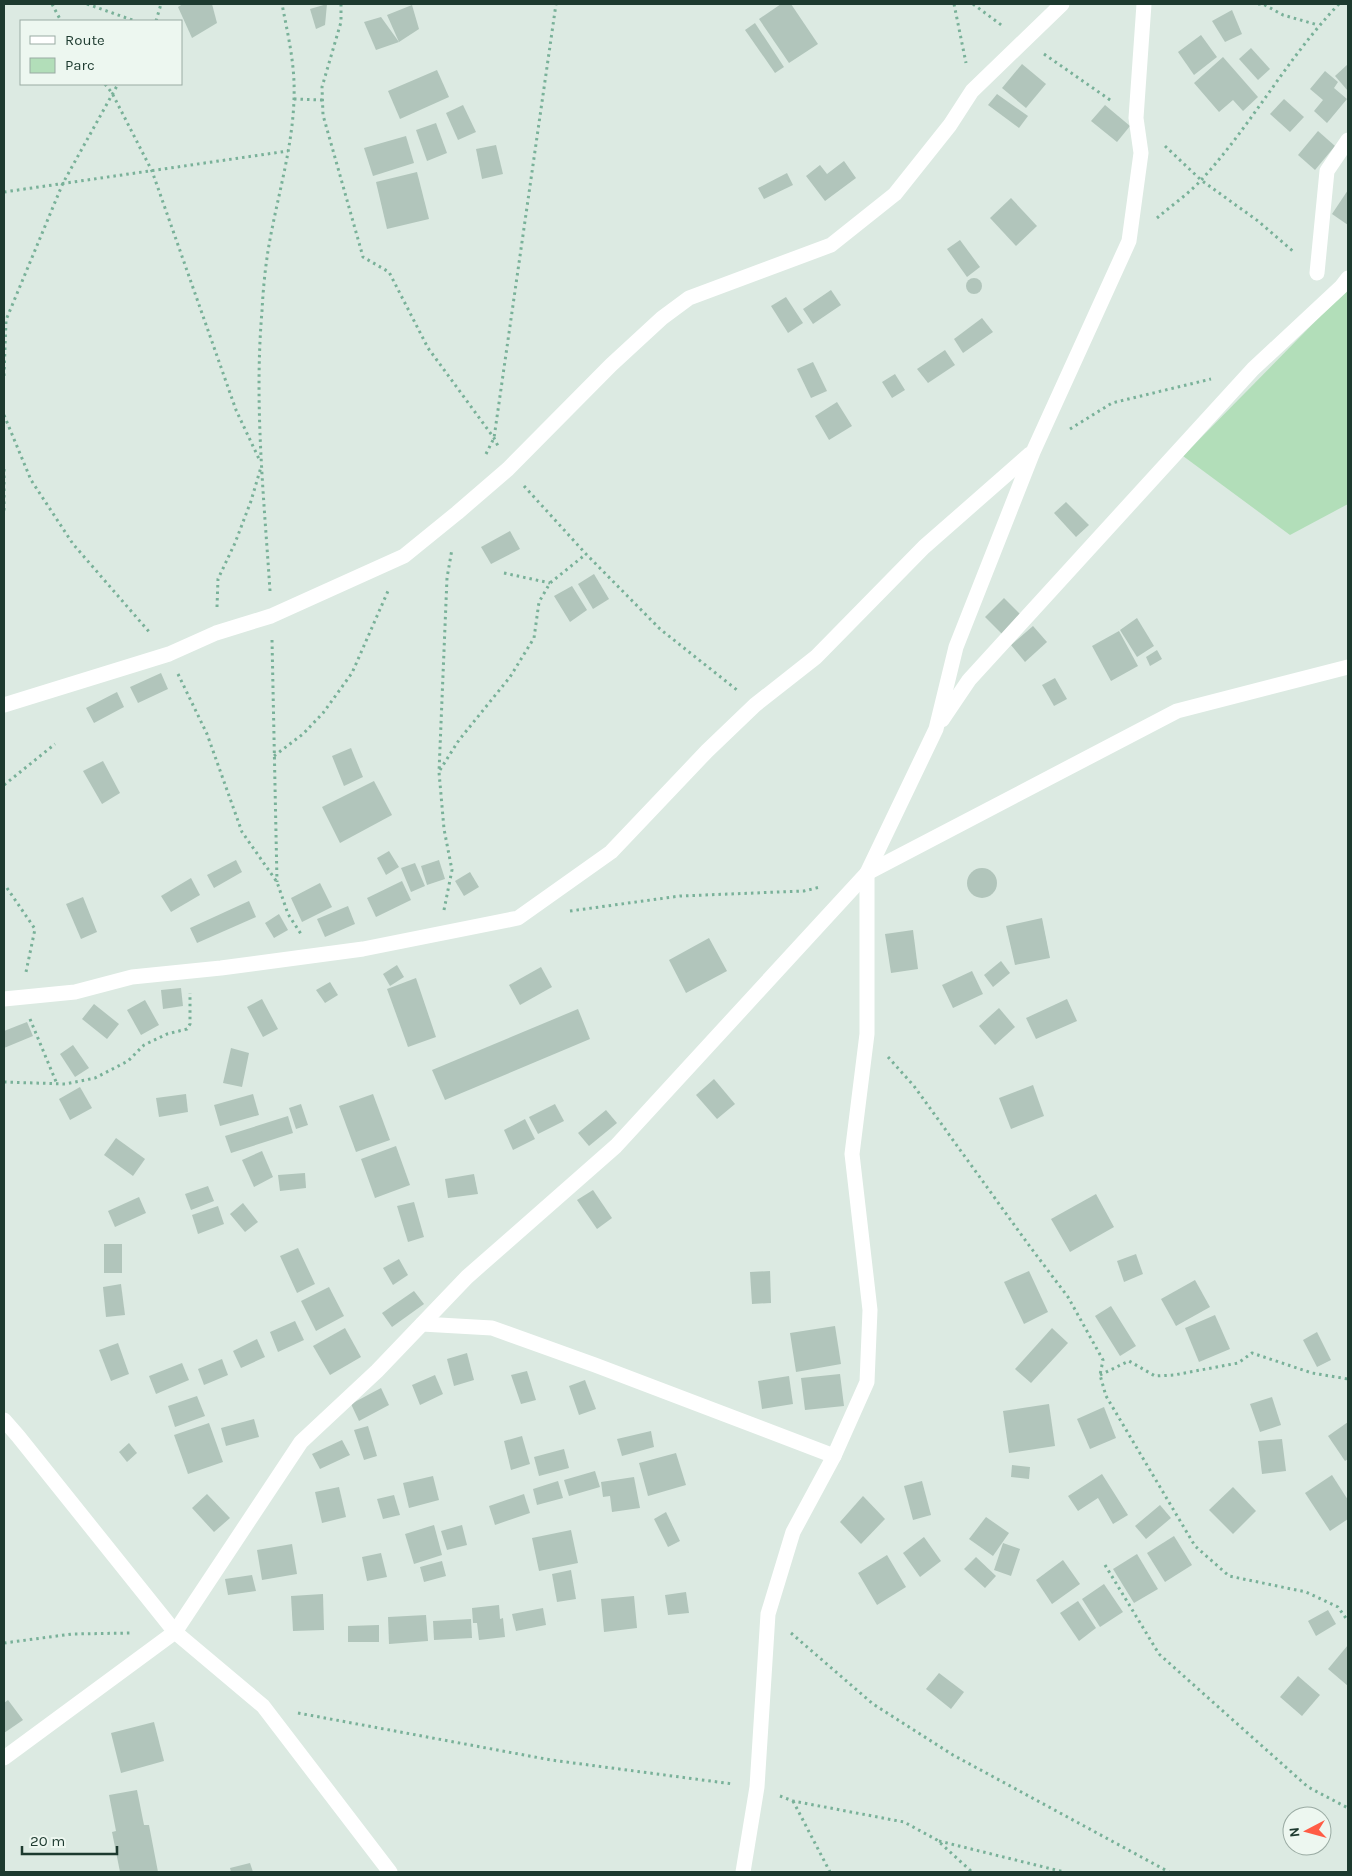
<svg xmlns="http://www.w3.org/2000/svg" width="1352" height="1876" viewBox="0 0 1352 1876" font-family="Karla,sans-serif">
  <rect width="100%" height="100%" fill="#dceae2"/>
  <polygon fill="#b2deb9" points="1348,288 1348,504 1290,535 1183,456"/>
  <g fill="#b1c5bb">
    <polygon points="183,4 212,4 217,23 192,38 178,7"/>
    <polygon points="327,4 325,25 316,29 310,9"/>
    <polygon points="781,4 791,4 818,44 789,63 759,19"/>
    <polygon points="412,5 419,29 399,42 387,15"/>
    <polygon points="1232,10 1242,34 1225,42 1212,21"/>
    <polygon points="381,17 399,42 376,50 364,22"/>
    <polygon points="755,23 784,67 775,73 745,30"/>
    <polygon points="1201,35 1217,57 1194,75 1178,52"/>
    <polygon points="1251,48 1270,69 1258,80 1239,59"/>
    <polygon points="1223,57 1258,97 1243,111 1233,100 1219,112 1194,83"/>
    <polygon points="1022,64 1046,84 1026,108 1002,88"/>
    <polygon points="1348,64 1348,91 1335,76"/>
    <polygon points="437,70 449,97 400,119 388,91"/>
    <polygon points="1325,71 1338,82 1334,88 1347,99 1327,123 1314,111 1323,100 1310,89"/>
    <polygon points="997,94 1028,116 1019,128 988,105"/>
    <polygon points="1284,99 1304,117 1290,132 1270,114"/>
    <polygon points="463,105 476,132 458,140 446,113"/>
    <polygon points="1105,105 1130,126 1117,142 1091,121"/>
    <polygon points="436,123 447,153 427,161 416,130"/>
    <polygon points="1318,131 1335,146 1315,170 1298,155"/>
    <polygon points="406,136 414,163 373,176 364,148"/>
    <polygon points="496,145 503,174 482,179 476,149"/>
    <polygon points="844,161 856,178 825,201 806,176 820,165 827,174"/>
    <polygon points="417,172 429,219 387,229 376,182"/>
    <polygon points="787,173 793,185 764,199 758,188"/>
    <polygon points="1348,190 1348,225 1332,214"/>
    <polygon points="1011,198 1037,226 1016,246 990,218"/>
    <polygon points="960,240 980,267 967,277 947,249"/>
    <circle cx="974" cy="286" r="8"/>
    <polygon points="831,290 841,305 813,324 803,309"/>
    <polygon points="786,297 803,323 788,333 771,306"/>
    <polygon points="982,318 993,332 963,353 954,339"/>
    <polygon points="945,350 955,365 928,383 917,369"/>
    <polygon points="813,362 827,391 811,398 797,369"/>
    <polygon points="895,374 905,390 892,398 882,382"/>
    <polygon points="837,402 852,426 829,440 815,416"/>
    <polygon points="1066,502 1089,525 1076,537 1054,513"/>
    <polygon points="510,531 520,549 491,564 481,547"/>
    <polygon points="594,574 609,599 593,609 578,584"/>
    <polygon points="572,586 587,610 570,622 554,596"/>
    <polygon points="1004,598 1022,616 1003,635 985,617"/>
    <polygon points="1137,618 1154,646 1137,657 1120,630"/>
    <polygon points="1033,626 1047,642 1025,662 1011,645"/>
    <polygon points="1119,631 1138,666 1111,681 1092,646"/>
    <polygon points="1157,650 1162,659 1150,666 1146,657"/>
    <polygon points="161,673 168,689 138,703 130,687"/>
    <polygon points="1055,678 1067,699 1054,706 1042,685"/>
    <polygon points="117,692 124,707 94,723 86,708"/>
    <polygon points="351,748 363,777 344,786 332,756"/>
    <polygon points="103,761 120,793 102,804 83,771"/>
    <polygon points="374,781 392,815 340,843 322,807"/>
    <polygon points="389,851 399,867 386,875 377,858"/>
    <polygon points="236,860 242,872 214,888 207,875"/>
    <polygon points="439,860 445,879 427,885 421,866"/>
    <polygon points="415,863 425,886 411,892 401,868"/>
    <circle cx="982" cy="883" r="15"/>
    <polygon points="470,872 479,887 464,896 455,881"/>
    <polygon points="191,878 200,895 171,912 161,896"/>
    <polygon points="402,881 411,900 376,917 367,898"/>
    <polygon points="320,883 332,907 302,922 291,898"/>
    <polygon points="83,897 97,932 81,939 66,904"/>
    <polygon points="249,901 256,917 197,943 190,928"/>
    <polygon points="348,906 355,924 325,937 317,919"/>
    <polygon points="279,914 288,930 274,938 265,923"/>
    <polygon points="1042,918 1050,958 1015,965 1006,926"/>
    <polygon points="913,930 918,969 891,973 885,934"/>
    <polygon points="709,938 727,971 686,993 669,960"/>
    <polygon points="1001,961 1010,973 993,987 984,975"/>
    <polygon points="397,965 404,977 390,986 383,974"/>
    <polygon points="541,967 552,987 520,1005 509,985"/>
    <polygon points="972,971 983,994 953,1008 942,985"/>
    <polygon points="416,978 436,1037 408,1047 387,989"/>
    <polygon points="330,982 338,995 325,1003 316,990"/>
    <polygon points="181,988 183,1006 163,1009 161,990"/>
    <polygon points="262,999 278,1029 263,1037 247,1007"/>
    <polygon points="1067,999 1077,1021 1036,1039 1026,1018"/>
    <polygon points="145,1000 159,1025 141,1035 127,1010"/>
    <polygon points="94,1004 119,1024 107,1039 82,1019"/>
    <polygon points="999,1008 1015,1027 995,1045 979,1026"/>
    <polygon points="578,1009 590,1039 445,1100 432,1070"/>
    <polygon points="27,1022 33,1036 4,1048 4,1031"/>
    <polygon points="73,1045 89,1068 75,1077 60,1054"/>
    <polygon points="231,1048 249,1053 242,1087 223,1083"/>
    <polygon points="714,1079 735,1104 717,1119 696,1095"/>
    <polygon points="1033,1085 1044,1116 1011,1129 999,1098"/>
    <polygon points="80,1087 92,1108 70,1120 59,1099"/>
    <polygon points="186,1094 188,1112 159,1117 156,1098"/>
    <polygon points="253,1094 259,1115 220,1126 214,1105"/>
    <polygon points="373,1094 390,1140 356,1152 339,1106"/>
    <polygon points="301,1104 308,1125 296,1129 289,1108"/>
    <polygon points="555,1104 564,1121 538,1134 529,1117"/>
    <polygon points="606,1110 617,1123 589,1146 578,1133"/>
    <polygon points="288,1116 293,1133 231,1153 225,1136"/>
    <polygon points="525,1119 535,1139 513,1150 504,1130"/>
    <polygon points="116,1138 145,1159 133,1176 104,1155"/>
    <polygon points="396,1146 410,1185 375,1198 361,1159"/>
    <polygon points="262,1151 273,1177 254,1187 242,1160"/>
    <polygon points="305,1173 306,1188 280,1191 278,1175"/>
    <polygon points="474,1174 478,1194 448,1198 445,1179"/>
    <polygon points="208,1186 214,1201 191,1210 185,1194"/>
    <polygon points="593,1190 612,1218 597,1229 577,1200"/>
    <polygon points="1096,1194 1114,1227 1070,1252 1051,1219"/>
    <polygon points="139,1197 146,1213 115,1227 108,1211"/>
    <polygon points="414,1202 424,1237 408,1242 397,1206"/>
    <polygon points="243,1203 258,1222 245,1232 230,1214"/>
    <polygon points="218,1206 224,1224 198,1234 192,1215"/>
    <rect x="104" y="1244" width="18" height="29"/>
    <polygon points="298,1248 315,1284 297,1293 280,1256"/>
    <polygon points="1136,1254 1143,1274 1124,1282 1117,1261"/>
    <polygon points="399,1259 408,1275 393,1285 383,1268"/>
    <polygon points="770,1271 771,1303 752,1304 750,1272"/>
    <polygon points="1029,1271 1048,1312 1024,1324 1004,1282"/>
    <polygon points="1195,1280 1210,1307 1176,1326 1161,1299"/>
    <polygon points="121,1284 125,1315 106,1317 103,1287"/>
    <polygon points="329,1287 344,1316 316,1331 301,1301"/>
    <polygon points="414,1291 424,1304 392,1327 382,1313"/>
    <polygon points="1111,1306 1136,1346 1120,1356 1095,1316"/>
    <polygon points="1215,1315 1230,1349 1199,1362 1185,1328"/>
    <polygon points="295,1321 304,1340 278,1352 270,1332"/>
    <polygon points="835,1326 841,1364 796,1372 790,1333"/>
    <polygon points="345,1328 361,1357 330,1375 313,1346"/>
    <polygon points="1052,1328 1068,1343 1031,1383 1015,1369"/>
    <polygon points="1317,1332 1331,1360 1317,1367 1303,1340"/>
    <polygon points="257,1339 265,1357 241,1368 233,1351"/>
    <polygon points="118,1343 129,1374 111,1381 99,1350"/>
    <polygon points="467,1353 474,1380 454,1386 447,1359"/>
    <polygon points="222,1359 228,1375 204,1385 198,1369"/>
    <polygon points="182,1363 189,1380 156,1394 149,1376"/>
    <polygon points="527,1371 536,1400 521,1404 511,1375"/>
    <polygon points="840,1374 844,1406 805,1410 801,1378"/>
    <polygon points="435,1375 443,1394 420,1405 412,1385"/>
    <polygon points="789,1376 793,1404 762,1409 758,1381"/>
    <polygon points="585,1380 596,1409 579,1415 569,1386"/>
    <polygon points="381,1388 389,1405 359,1421 351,1404"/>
    <polygon points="197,1396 205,1416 175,1427 168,1406"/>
    <polygon points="1272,1397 1281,1425 1260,1432 1250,1404"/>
    <polygon points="1049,1404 1055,1446 1009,1453 1003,1411"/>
    <polygon points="1104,1407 1116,1438 1090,1449 1077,1419"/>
    <polygon points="254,1419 259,1437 226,1446 221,1428"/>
    <polygon points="1348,1422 1348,1459 1345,1461 1328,1436"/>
    <polygon points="209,1423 223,1462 188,1474 174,1435"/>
    <polygon points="368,1426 377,1456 364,1460 354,1430"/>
    <polygon points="651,1431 654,1447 622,1456 617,1439"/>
    <polygon points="522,1436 530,1464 511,1470 504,1441"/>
    <polygon points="1282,1439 1286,1471 1262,1474 1258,1441"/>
    <polygon points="342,1440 350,1455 320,1469 312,1454"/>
    <polygon points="129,1443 137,1453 127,1462 119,1452"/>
    <polygon points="564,1449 569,1468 539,1476 534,1457"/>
    <polygon points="676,1453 686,1485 648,1496 639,1463"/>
    <polygon points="1012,1465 1030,1467 1029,1479 1011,1477"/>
    <polygon points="595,1471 600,1487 569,1496 564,1480"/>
    <polygon points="1102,1474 1128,1515 1113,1524 1098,1498 1078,1511 1068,1496"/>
    <polygon points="1332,1475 1348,1500 1348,1519 1330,1531 1305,1493"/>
    <polygon points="433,1476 439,1500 409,1508 403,1483"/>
    <polygon points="634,1477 640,1508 612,1512 610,1496 603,1497 601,1482"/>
    <polygon points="558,1481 563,1498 537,1505 533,1489"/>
    <polygon points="922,1481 931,1515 913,1520 904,1486"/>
    <polygon points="339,1487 346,1517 322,1523 315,1492"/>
    <polygon points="1233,1487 1256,1511 1233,1534 1209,1510"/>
    <polygon points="207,1494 230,1518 214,1532 192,1508"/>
    <polygon points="524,1494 530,1513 495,1525 489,1506"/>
    <polygon points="394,1495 400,1515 383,1519 377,1499"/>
    <polygon points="863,1496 885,1519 861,1544 840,1522"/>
    <polygon points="1160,1505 1171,1518 1146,1539 1135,1526"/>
    <polygon points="666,1512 680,1541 668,1547 654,1519"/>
    <polygon points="986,1517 1009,1533 993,1556 969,1539"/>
    <polygon points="434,1525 442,1555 414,1564 405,1534"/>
    <polygon points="462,1525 467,1545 447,1550 441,1531"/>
    <polygon points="571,1530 578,1563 539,1571 532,1538"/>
    <polygon points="1174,1536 1192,1565 1165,1582 1147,1553"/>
    <polygon points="924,1537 941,1561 920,1577 903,1553"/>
    <polygon points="1003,1543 1020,1549 1011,1576 994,1570"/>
    <polygon points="292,1544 297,1574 262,1580 257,1550"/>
    <polygon points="381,1553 387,1577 367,1581 362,1557"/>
    <polygon points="1137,1554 1158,1589 1134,1603 1113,1569"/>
    <polygon points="887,1555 906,1587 877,1605 858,1573"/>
    <polygon points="976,1557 996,1576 985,1588 964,1569"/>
    <polygon points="1063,1560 1080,1584 1052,1604 1036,1580"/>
    <polygon points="442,1561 446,1576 424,1582 420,1567"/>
    <polygon points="571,1570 576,1599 557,1602 552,1574"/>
    <polygon points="252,1575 256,1591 228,1595 225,1579"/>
    <polygon points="1104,1584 1123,1612 1100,1627 1082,1599"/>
    <polygon points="686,1592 689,1613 668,1615 665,1595"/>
    <polygon points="323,1594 324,1630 293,1631 291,1596"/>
    <polygon points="634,1596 637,1628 604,1632 601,1599"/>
    <polygon points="1078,1601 1096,1628 1079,1641 1060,1613"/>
    <polygon points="499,1605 500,1619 503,1618 505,1637 479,1640 477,1623 473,1623 472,1608"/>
    <polygon points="543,1608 546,1625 516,1631 512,1614"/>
    <polygon points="1328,1610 1336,1624 1316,1636 1308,1621"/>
    <polygon points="426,1615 428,1641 389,1644 388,1617"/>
    <polygon points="471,1619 472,1638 434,1640 433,1621"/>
    <polygon points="379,1625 379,1642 348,1642 348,1626"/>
    <polygon points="1348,1645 1348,1686 1328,1669"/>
    <polygon points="939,1673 964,1692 951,1709 926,1689"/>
    <polygon points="1298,1676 1320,1695 1302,1716 1280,1697"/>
    <polygon points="8,1700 23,1720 4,1733 4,1703"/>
    <polygon points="154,1722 164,1761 121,1773 111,1733"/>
    <polygon points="137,1790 144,1825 149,1825 158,1872 120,1872 112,1832 116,1831 109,1795"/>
    <polygon points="250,1863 253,1872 231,1872 230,1868"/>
  </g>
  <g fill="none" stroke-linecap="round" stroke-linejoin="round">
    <g stroke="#79b199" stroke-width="3" stroke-dasharray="2.5 4" stroke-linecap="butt">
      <polyline points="52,4 61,21"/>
      <polyline points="87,4 135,21"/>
      <polyline points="341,4 341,22 322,87 323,115 363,257 389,272 428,348 494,438 498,446"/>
      <polyline points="954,4 966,63"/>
      <polyline points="973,4 1004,27"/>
      <polyline points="1258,4 1263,4 1283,15 1318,25"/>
      <polyline points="156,21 161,4"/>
      <polyline points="1044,54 1113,102"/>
      <polyline points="105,84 112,93 152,171 236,410 260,461"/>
      <polyline points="294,99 323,100"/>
      <polyline points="1165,146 1201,180 1258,221 1295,253"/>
      <polyline points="4,192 288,151"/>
      <path d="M1157,218C1172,205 1190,193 1203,178C1253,123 1288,57 1339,4"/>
      <polyline points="4,376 6,320 63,183 118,84"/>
      <polyline points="4,415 31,480 73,544 151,634"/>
      <polyline points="1070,429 1112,403 1211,379"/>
      <polyline points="486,454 494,438 556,4"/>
      <polyline points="4,469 4,513"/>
      <polyline points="524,486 586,554 660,629 737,690"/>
      <polyline points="504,573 550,583"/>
      <path d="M270,591C264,498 254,404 262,311C263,291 265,270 268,251C277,195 296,140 294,82C293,56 287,30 282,4"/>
      <polyline points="217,607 218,579 235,543 251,501 261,467"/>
      <polyline points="272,640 277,882"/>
      <polyline points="178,674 207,734 242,832 277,882 288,914 301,934"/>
      <polyline points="274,756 303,734 323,713 352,673 388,591"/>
      <polyline points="440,770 459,740 510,677 534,638 539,602 550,583 586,554"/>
      <polyline points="4,785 55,744"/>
      <polyline points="7,888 35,929 26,972"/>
      <polyline points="444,910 452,870 444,829 439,772 447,578 452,549"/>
      <polyline points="570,911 680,896 804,891 820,887"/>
      <polyline points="30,1019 57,1084"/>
      <polyline points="888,1057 914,1086 1028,1244 1068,1297 1103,1360 1100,1375 1106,1396 1195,1546 1229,1576 1306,1592 1338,1607 1348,1621"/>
      <polyline points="4,1082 65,1084 95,1078 128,1061 144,1045 167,1034 187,1029 190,1024 190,993"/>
      <polyline points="1100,1375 1129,1361 1155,1376 1174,1375 1238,1363 1252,1353 1312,1373 1348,1379"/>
      <polyline points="1105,1565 1159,1654 1308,1787 1348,1808"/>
      <polyline points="791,1633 873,1704 953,1755 1169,1872"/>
      <polyline points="4,1643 72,1634 132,1633"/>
      <polyline points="298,1713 551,1760 733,1784"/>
      <polyline points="780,1796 793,1801 904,1822 937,1840 972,1872"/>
      <polyline points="793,1801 830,1872"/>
      <polyline points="939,1841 1064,1872"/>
    </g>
    <g stroke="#fff" stroke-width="15">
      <polyline points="1317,273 1327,171 1348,140"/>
      <polyline points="4,705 169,654 216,633 271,616 404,556 457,513 508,469 611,365 662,318 689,298 831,245 895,194 950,125 972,91 1062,4"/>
      <polyline points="942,720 969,680 1253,369 1341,287 1348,278"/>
      <polyline points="4,999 75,992 132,977 221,968 363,949 518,918 611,852 707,751 755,705 816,657 924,547 1030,454"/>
      <polyline points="422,1324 492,1328 595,1365 834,1456"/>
      <polyline points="4,1420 18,1436 175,1632 263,1706 390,1872"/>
      <polyline points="4,1758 175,1632 301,1442 377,1371 467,1277 616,1146 867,873 1177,711 1348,667"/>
      <polyline points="743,1872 757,1787 768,1614 793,1532 834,1456 867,1382 870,1310 852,1154 867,1034 867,873 936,729 956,647 1033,452 1129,241 1141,153 1136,118 1144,4"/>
    </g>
  </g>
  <rect width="1352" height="1876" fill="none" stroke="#1d3a2f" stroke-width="10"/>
  <rect x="20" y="20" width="162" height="65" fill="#edf7f0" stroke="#9aaba3"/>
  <rect x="30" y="36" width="25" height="8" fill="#ffffff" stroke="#9aaba3"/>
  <text x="65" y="45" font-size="15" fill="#1d3a2f">Route</text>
  <rect x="30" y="58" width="25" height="15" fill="#b2deb9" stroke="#9aaba3"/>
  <text x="65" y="70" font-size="15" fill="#1d3a2f">Parc</text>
  <g transform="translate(1307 1831) rotate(264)"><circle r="24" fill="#edf7f0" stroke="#9aaba3"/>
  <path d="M0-4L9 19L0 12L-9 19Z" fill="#ff5c45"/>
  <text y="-8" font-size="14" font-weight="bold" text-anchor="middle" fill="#1d3a2f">N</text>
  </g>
  <path d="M22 1846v8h95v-8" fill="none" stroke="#1d3a2f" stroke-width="2.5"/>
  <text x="30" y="1846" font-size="15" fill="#1d3a2f" stroke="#edf7f0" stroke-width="4" paint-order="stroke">20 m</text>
</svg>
